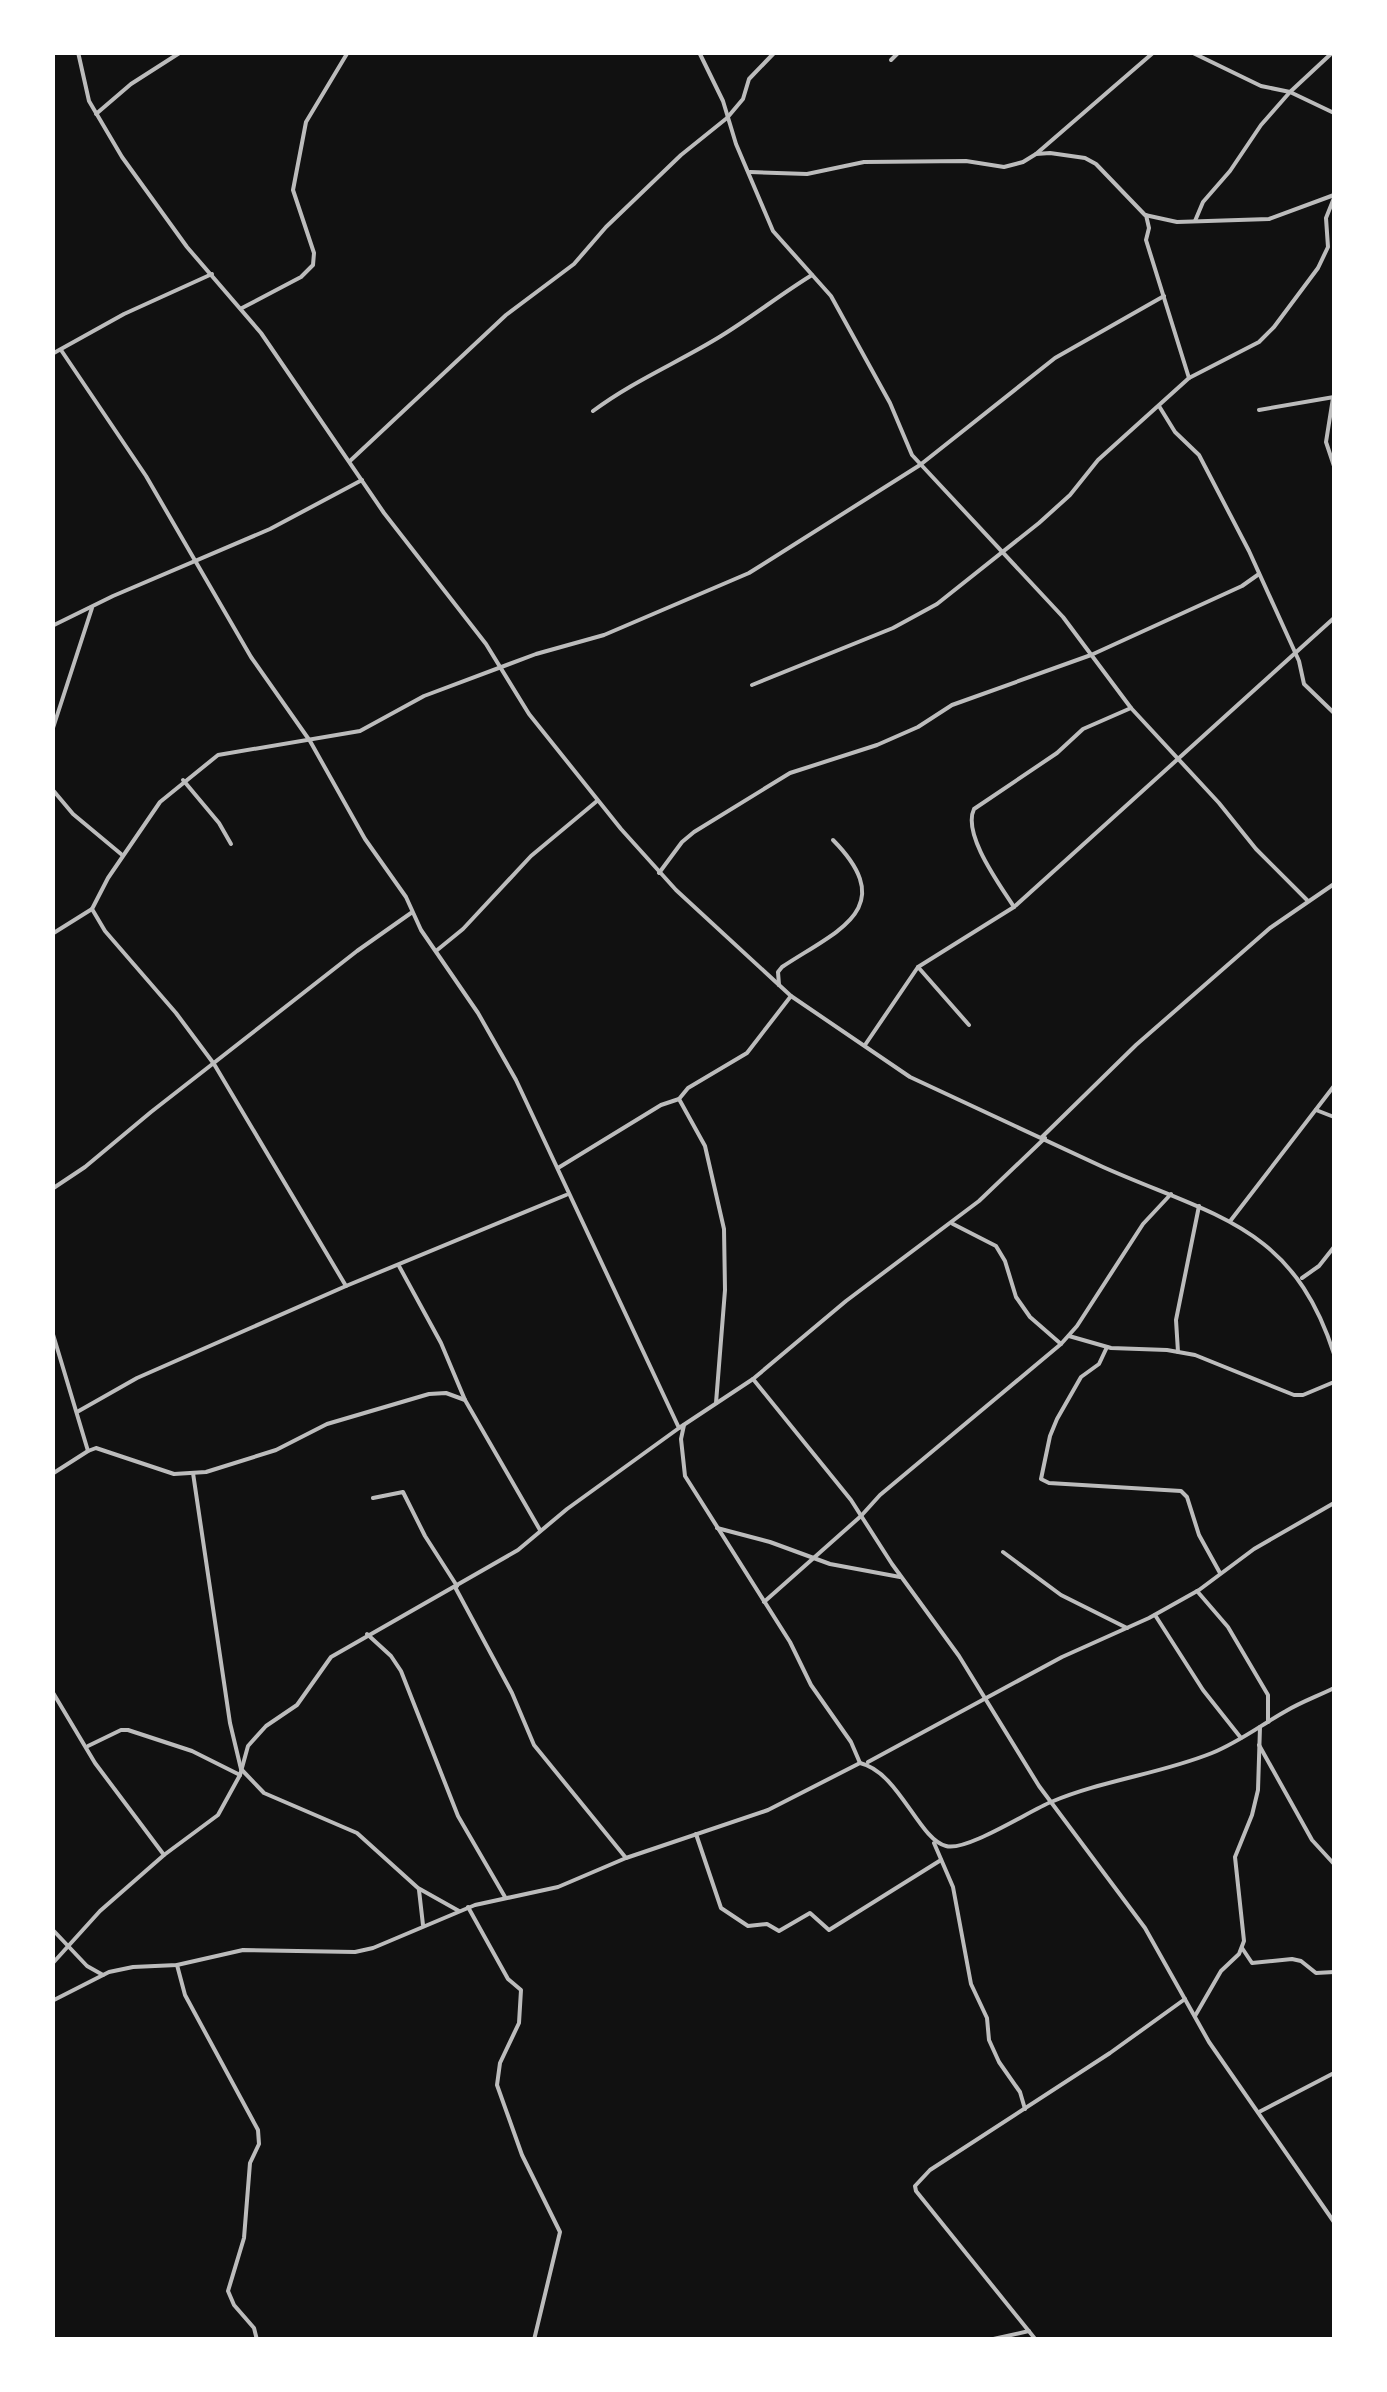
<svg xmlns="http://www.w3.org/2000/svg" width="1387" height="2392" viewBox="0 0 1387 2392" font-family="'PT Sans',sans-serif">
  <rect width="100%" height="100%" fill="#111"/>
  <g fill="none" stroke-linecap="round" stroke-linejoin="round">
    <g stroke="#bcbcbc" stroke-width="4">
      <path d="M78,52L89,101L122,157L187,247L261,333L384,513L486,644L529,714L621,829L676,890L791,996L910,1077C974,1107 1039,1137 1103,1167C1213,1216 1293,1225 1334,1354"/>
      <polyline points="699,52 723,101 736,144 773,231 831,296 890,403 912,455 1063,617 1131,708 1219,803 1256,849 1308,901"/>
      <polyline points="1191,52 1261,86 1290,92 1334,113"/>
      <polyline points="891,60 899,52"/>
      <polyline points="96,114 131,84 181,52"/>
      <polyline points="1036,154 1154,52"/>
      <polyline points="750,172 807,174 864,162 966,161 1004,167 1023,162 1036,154 1050,153 1085,158 1096,164 1145,215 1177,222 1269,219 1334,195"/>
      <polyline points="1146,215 1149,228 1146,240 1189,378"/>
      <polyline points="1195,221 1203,202 1230,171 1261,125 1290,92 1333,52"/>
      <polyline points="242,308 301,277 313,265 314,253 293,190 306,122 348,52"/>
      <polyline points="61,350 146,476 251,657 310,741 365,839 406,897 421,930 478,1013 516,1080 679,1428"/>
      <polyline points="52,354 124,314 212,274"/>
      <polyline points="1333,398 1326,442 1334,466"/>
      <polyline points="1159,406 1175,432 1199,455 1249,551 1299,661 1304,684 1334,713"/>
      <polyline points="1259,410 1334,397"/>
      <path d="M593,411C633,381 679,362 721,336C752,317 781,294 812,275"/>
      <polyline points="351,460 506,315 574,264 606,227 681,155 727,118 743,99 749,79 775,52"/>
      <polyline points="52,626 113,596 270,529 362,480"/>
      <polyline points="752,685 893,628 937,604 1039,523 1070,495 1098,460 1189,378 1259,342 1274,327 1318,268 1328,247 1326,218 1334,198"/>
      <polyline points="52,731 92,608"/>
      <polyline points="183,780 219,823 231,844"/>
      <polyline points="52,789 73,814 121,854"/>
      <polyline points="659,873 682,842 694,832 790,773 877,745 918,727 952,705 1091,655 1242,586 1259,574"/>
      <path d="M1014,907C1000,885 962,834 974,809L1057,753L1083,729L1131,708"/>
      <polyline points="52,934 92,909"/>
      <polyline points="436,951 463,929 531,856 597,801"/>
      <polyline points="918,967 969,1025"/>
      <path d="M779,985L778,972L782,967C836,931 901,909 833,840"/>
      <polyline points="865,1045 918,967 1014,907 1334,618"/>
      <polyline points="1316,1110 1334,1117"/>
      <polyline points="1042,1137 1136,1045 1270,928 1334,884"/>
      <polyline points="558,1168 661,1105 679,1099"/>
      <polyline points="52,1189 85,1167 151,1112 357,951 411,913"/>
      <polyline points="1231,1220 1334,1086"/>
      <polyline points="953,1224 996,1246 1005,1261 1016,1297 1030,1317 1061,1344"/>
      <polyline points="399,1266 441,1343 465,1400"/>
      <polyline points="1302,1278 1319,1266 1334,1247"/>
      <polyline points="346,1286 214,1064 176,1013 105,931 92,909 108,878 160,802 218,755 360,731 424,696 536,654 604,635 749,573 920,465 1055,358 1164,296"/>
      <polyline points="52,1331 88,1451"/>
      <polyline points="1069,1336 1111,1348 1167,1350 1195,1355 1294,1395 1303,1395 1334,1382"/>
      <polyline points="1107,1347 1099,1364 1081,1377 1057,1419 1050,1436 1041,1479 1049,1483 1181,1491 1187,1497 1199,1535 1220,1573"/>
      <polyline points="1178,1352 1176,1320 1199,1206"/>
      <polyline points="753,1379 851,1500 892,1564 959,1656 1039,1786 1145,1928 1209,2042 1334,2222"/>
      <polyline points="716,1403 725,1290 724,1229 705,1146 679,1099 688,1088 747,1053 791,996"/>
      <polyline points="77,1412 137,1378 346,1286 566,1195"/>
      <polyline points="684,1425 681,1439 685,1476 790,1642 811,1685 851,1742 860,1763"/>
      <polyline points="193,1473 230,1723 241,1769 264,1793 357,1833 418,1888 459,1911"/>
      <polyline points="52,1474 88,1451 96,1448 174,1474 206,1472 276,1450 327,1424 429,1394 446,1393 465,1400 540,1530"/>
      <polyline points="373,1498 403,1492 425,1536 457,1586"/>
      <polyline points="717,1528 770,1542 830,1564 900,1577"/>
      <polyline points="1003,1552 1061,1595 1127,1628"/>
      <polyline points="455,1587 512,1693 534,1745 626,1858"/>
      <polyline points="1197,1591 1228,1627 1268,1695 1268,1722"/>
      <polyline points="764,1602 861,1516 880,1495 1061,1344 1077,1326 1143,1224 1171,1194"/>
      <polyline points="1155,1615 1203,1690 1241,1738"/>
      <polyline points="367,1634 391,1656 401,1671 458,1816 505,1897"/>
      <polyline points="52,1691 95,1763 164,1855"/>
      <polyline points="1259,1745 1312,1840 1334,1864"/>
      <polyline points="88,1746 121,1730 128,1730 192,1751 240,1775"/>
      <polyline points="868,1762 1062,1657 1149,1618 1199,1590 1254,1549 1334,1503"/>
      <polyline points="696,1834 721,1908 748,1926 767,1924 779,1931 810,1913 829,1930 941,1860"/>
      <polyline points="934,1843 953,1887 971,1984 987,2018 989,2040 999,2062 1020,2092 1025,2109"/>
      <polyline points="419,1890 423,1925"/>
      <polyline points="468,1907 508,1979 521,1990 519,2023 500,2063 497,2085 522,2155 560,2232 534,2340"/>
      <polyline points="52,1929 87,1966 103,1975"/>
      <polyline points="1242,1948 1252,1963 1292,1959 1301,1961 1316,1973 1334,1972"/>
      <polyline points="52,1964 100,1911 164,1855 218,1815 240,1775 248,1746 266,1726 297,1705 331,1657 518,1550 567,1509 679,1428 753,1379 846,1301 979,1201 1045,1138"/>
      <polyline points="177,1965 185,1995 258,2130 259,2144 250,2163 244,2238 228,2291 234,2305 254,2328 257,2340"/>
      <path d="M52,2001L109,1972L133,1967L177,1965L243,1950L355,1952L373,1948L475,1905L558,1887L626,1858L768,1810L860,1763C899,1772 919,1840 946,1846C966,1852 1029,1811 1051,1802C1103,1780 1160,1774 1212,1753C1239,1742 1261,1725 1286,1711C1301,1702 1318,1696 1334,1688"/>
      <polyline points="1195,2016 1221,1971 1239,1954 1244,1941 1235,1857 1252,1815 1258,1790 1260,1727"/>
      <polyline points="1259,2112 1334,2073"/>
      <polyline points="989,2340 1029,2331"/>
      <polyline points="1036,2340 916,2191 915,2186 930,2170 1110,2053 1185,1999"/>
    </g>
  </g>
  <rect width="1387" height="2392" fill="none" stroke="#ffffff" stroke-width="110"/>
</svg>
